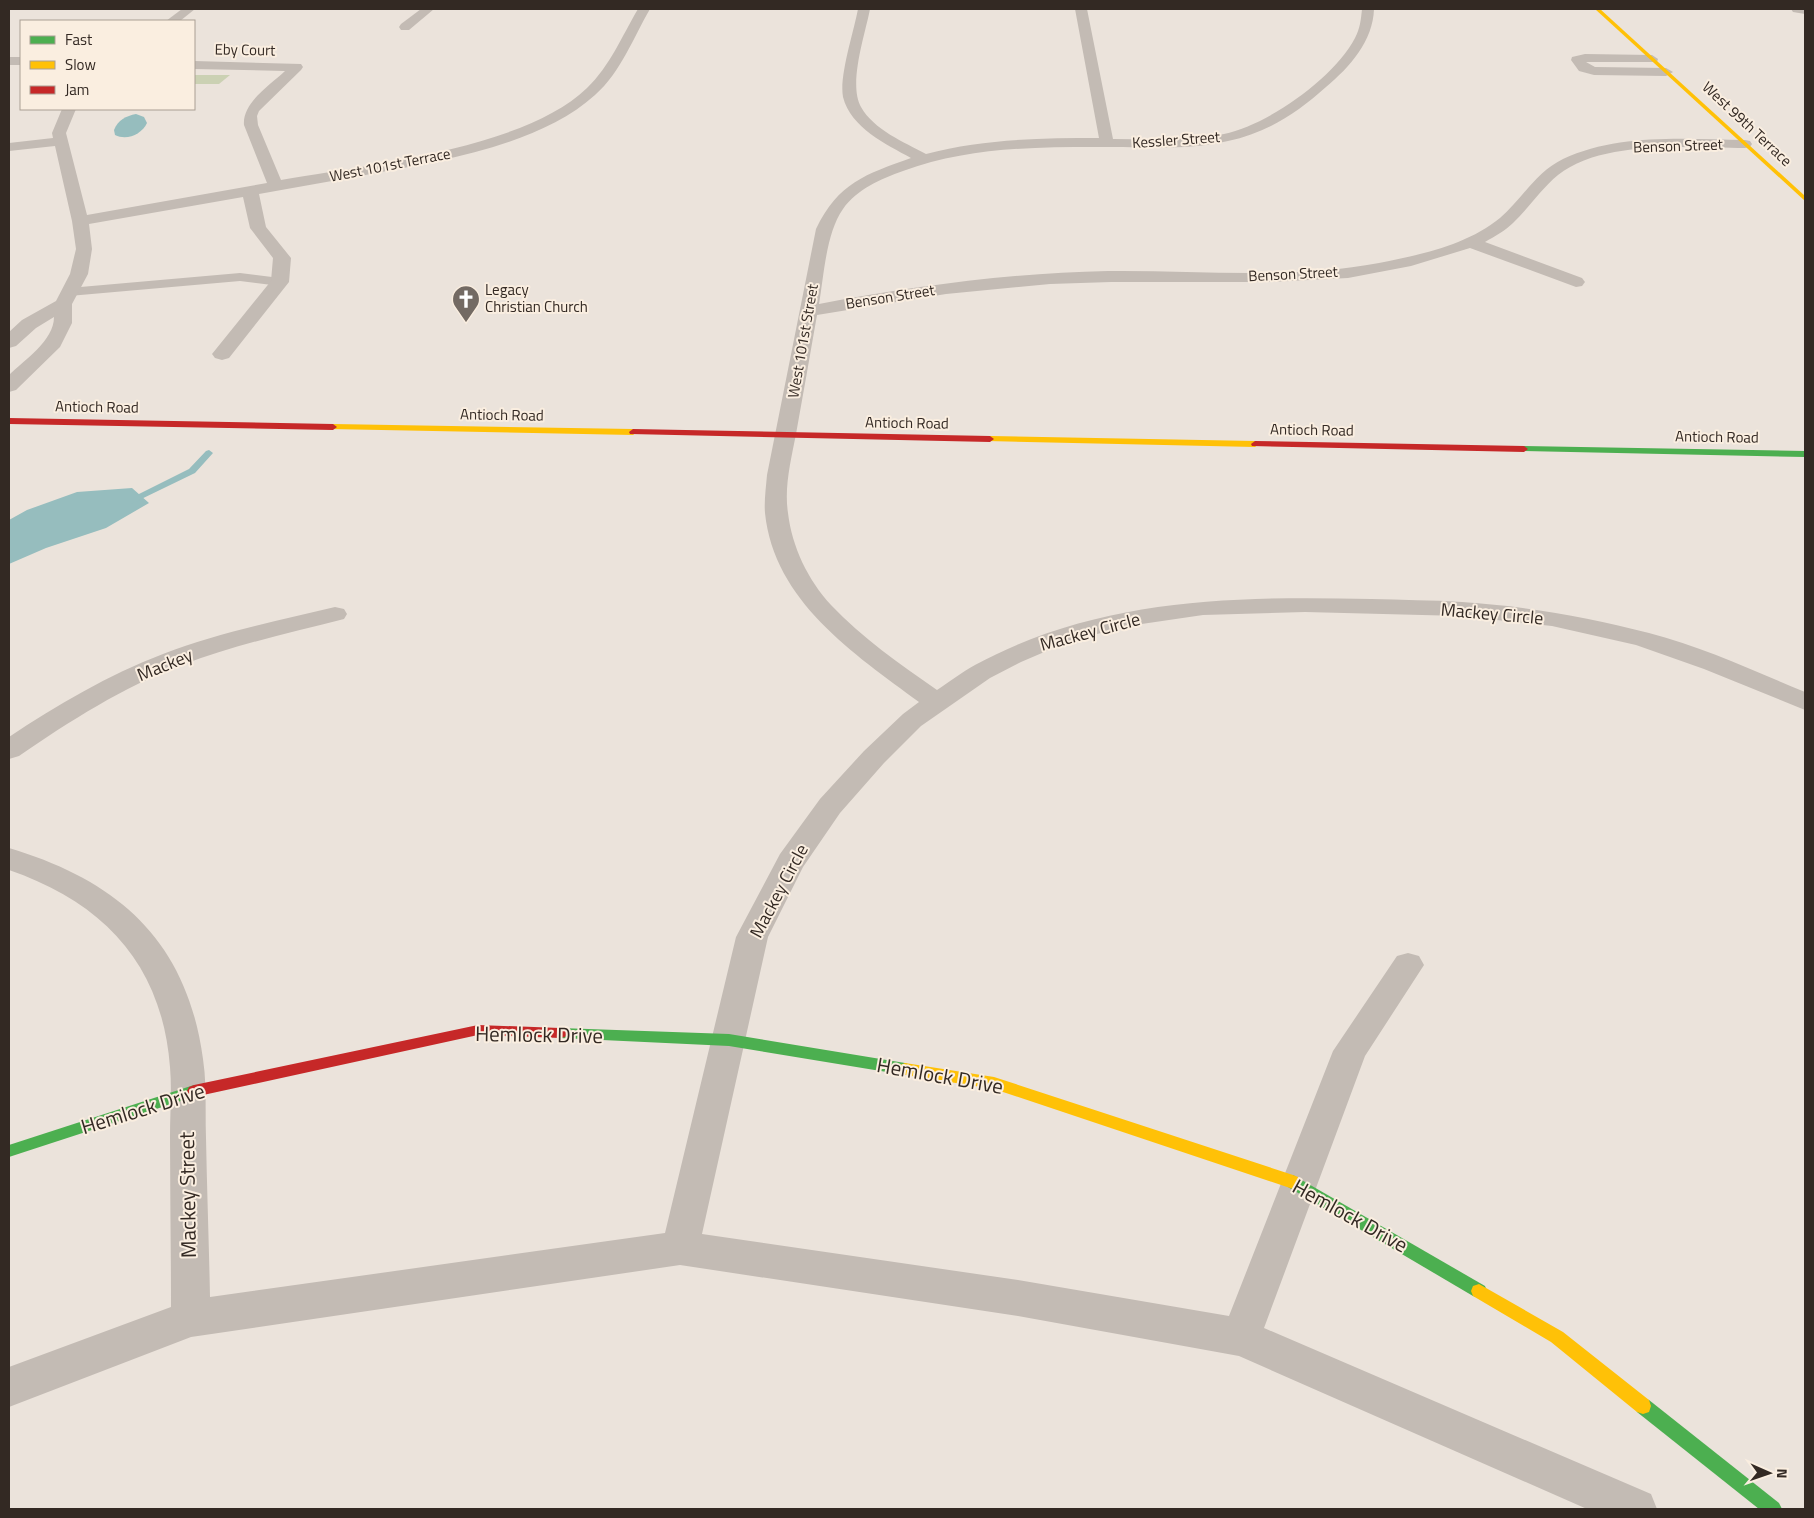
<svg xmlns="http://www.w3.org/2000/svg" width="1814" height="1518" viewBox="0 0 1814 1518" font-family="'Titillium Web',sans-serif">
  <rect width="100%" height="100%" fill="#ebe3db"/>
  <polygon fill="#cbd1b3" points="194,75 230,75 219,84 194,84"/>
  <g fill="#96bdbe">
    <path d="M136,114L144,117L147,123C142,134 127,141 115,135L114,130C118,120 126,116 136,114Z"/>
    <polygon points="132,488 149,503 106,528 46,548 9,564 9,520 27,510 77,492"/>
  </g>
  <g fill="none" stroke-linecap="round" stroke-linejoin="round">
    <polygon fill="#96bdbe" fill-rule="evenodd" points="209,450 213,453 195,473 131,504 125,504 123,502 189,469 206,451"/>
    <polygon fill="#c3bbb4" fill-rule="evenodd" points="240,273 280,278 286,282 280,286 240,281 69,296 63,292 69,288"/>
    <g fill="#c3bbb4" fill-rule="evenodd">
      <polygon points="182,9 195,9 180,21 166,21"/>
      <polygon points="421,9 434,9 409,30 401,30 399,27 401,24"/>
      <path d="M638,9H650C633,38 621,72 595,95C540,145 441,161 371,174C334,181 296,187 259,194L266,227L291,258L289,282L229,358L222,360L215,358L212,354L271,281L273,258L250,228L243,197L89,224L92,249L88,274L72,304V323L60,347L16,390L9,392V375C24,360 54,341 54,317L36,328L16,346L9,348V332L22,320L56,301L70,274L76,249L72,221L55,146L9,151V143L53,138L52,133L62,109H76L66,133L87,215L267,183L244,125C242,103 270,85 285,71L194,69V61L301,64L303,67L301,70L259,111L257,116L258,125L281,180C366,165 524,149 587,88C610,66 622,36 638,9Z"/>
      <path d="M858,9H870C865,35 848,84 861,107C874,130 904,142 926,154C983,139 1040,138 1099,138L1075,9H1087L1113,139C1150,139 1188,141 1224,134C1268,125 1334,78 1355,38C1360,29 1361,19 1362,9H1374C1373,41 1350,67 1326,87C1297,113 1267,133 1228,141C1194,149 1158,148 1123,147C1048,147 973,145 903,171C881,179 857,189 843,209C826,233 824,275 819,304C915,286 1011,273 1108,271C1197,270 1290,280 1379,263C1420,255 1467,245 1500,218C1522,199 1536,172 1563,159C1618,133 1686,139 1745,140L1750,141L1752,144L1750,147L1745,148C1690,148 1604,139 1558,175C1541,189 1529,208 1513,223C1505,231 1495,236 1485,242L1582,278L1585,282L1582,286L1576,287L1470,248L1411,266L1348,278L1270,282H1111L1050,284L946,294L817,315C810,355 803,395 796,434C791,460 784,487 788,513C792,547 808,580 831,605C862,638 900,664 937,690C949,682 962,672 975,665C1099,598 1234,596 1371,599C1401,600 1432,600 1462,602C1525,606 1588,617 1649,633C1703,647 1754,671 1805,692V710L1704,669L1636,645L1552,626L1461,616L1305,612L1203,615L1128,626L1070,641L1021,662L990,678L921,726L884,763L840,813L803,867L768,937L702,1234L1018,1280L1229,1316L1333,1051L1397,956L1408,953L1419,956L1424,965L1365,1056L1264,1328L1651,1494L1657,1509H1587L1239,1356L1018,1316L680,1265L191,1337L9,1407V1367L171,1307C171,1250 170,1193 170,1136C170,1113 172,1090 170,1067C162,964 104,903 9,870V848C119,881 187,941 203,1059C207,1085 205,1112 206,1138C207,1191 209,1244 210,1297L665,1233L736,937L780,854L820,799L864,751L903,714L919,702C854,654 774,601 765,513C764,501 766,487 767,475L816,229C838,183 866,174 911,158C886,144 851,128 843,97C839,76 854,31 858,9Z"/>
      <polygon points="1791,9 1805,9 1805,14 1793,12"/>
      <polygon points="1585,54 1652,55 1658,59 1657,62 1586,62 1595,67 1666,68 1673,72 1666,76 1594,75 1579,71 1571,60 1572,57"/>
      <rect x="9" y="57" width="12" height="8"/>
      <path d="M335,607L344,609L347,614L344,619C289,633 234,645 182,665C123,687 70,721 19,756L9,759V737C57,705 108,675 163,654C218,633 277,621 335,607Z"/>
    </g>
    <g fill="#4caf50" fill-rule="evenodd">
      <polygon points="1524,446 1805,451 1805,457 1521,451 1521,447"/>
      <polygon points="560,1028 729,1034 905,1063 910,1065 912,1069 910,1073 905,1075 729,1046 560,1038 555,1037 553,1033 555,1029"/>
      <polygon points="194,1085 199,1087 201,1091 199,1095 9,1157 9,1145"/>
      <polygon points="1293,1175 1485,1286 1487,1291 1485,1296 1479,1298 1473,1296 1288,1187 1286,1182 1288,1177"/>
      <polygon points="1643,1398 1649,1400 1779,1503 1782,1509 1759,1509 1637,1412 1635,1406 1637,1400"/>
    </g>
    <g fill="#ffc107" fill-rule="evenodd">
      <polygon points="1595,9 1600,9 1805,196 1805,201"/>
      <polygon points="333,424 633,429 637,432 633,435 330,429 329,427"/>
      <polygon points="990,436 1255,441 1259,444 1255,447 987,441 987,437"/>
      <polygon points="905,1063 994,1077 1293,1175 1298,1177 1300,1182 1298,1187 1293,1189 994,1089 905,1075 900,1073 898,1069 900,1065"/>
      <polygon points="1479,1284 1563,1332 1649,1400 1651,1406 1649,1412 1643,1414 1637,1412 1551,1342 1473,1296 1471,1291 1473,1286"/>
    </g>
    <g fill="#c62828" fill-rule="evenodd">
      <polygon points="9,418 333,424 337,427 333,430 9,424"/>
      <polygon points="633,429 990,436 994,439 990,442 630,434 629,432"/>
      <polygon points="1255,441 1524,446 1528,449 1524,452 1252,446 1251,444"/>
      <polygon points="478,1025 560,1028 565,1029 567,1033 565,1037 560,1038 478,1035 194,1097 189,1095 187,1091 189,1087 194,1085"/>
    </g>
  </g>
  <defs>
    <g id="church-pin" transform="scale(1.4375)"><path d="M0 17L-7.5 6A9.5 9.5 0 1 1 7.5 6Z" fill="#736a63" stroke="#faeee0"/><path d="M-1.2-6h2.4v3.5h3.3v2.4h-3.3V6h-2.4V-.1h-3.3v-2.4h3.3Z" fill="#fff"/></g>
  </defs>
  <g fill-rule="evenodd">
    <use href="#church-pin" x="466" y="299"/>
  </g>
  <g text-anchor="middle" stroke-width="4" stroke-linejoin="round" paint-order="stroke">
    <g font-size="15" fill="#332923" stroke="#faeee0">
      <text transform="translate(245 50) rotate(1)" y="5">Eby Court</text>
      <text transform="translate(1747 124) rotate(43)" y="5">West 99th Terrace</text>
      <text transform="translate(1176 140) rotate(-4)" y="5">Kessler Street</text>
      <text transform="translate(1678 146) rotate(-2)" y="5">Benson Street</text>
      <text transform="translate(390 165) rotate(-11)" y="5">West 101st Terrace</text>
      <text transform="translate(1293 274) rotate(-3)" y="5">Benson Street</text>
      <text transform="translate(890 297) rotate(-9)" y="5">Benson Street</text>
      <text transform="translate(803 341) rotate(-80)" y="5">West 101st Street</text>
      <text transform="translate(97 407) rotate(1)" y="5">Antioch Road</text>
      <text transform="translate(502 415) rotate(1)" y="5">Antioch Road</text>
      <text transform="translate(907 423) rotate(1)" y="5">Antioch Road</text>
      <text transform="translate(1312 430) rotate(1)" y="5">Antioch Road</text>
      <text transform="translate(1717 437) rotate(1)" y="5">Antioch Road</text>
    </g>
    <g font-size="15" fill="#332923" stroke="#faeee0" text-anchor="start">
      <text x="485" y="295">Legacy<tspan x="485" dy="17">Christian Church</tspan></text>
    </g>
    <g font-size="18" fill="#332923" stroke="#faeee0">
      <text transform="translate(1492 614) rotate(5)" y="6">Mackey Circle</text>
      <text transform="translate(1090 632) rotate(-15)" y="6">Mackey Circle</text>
      <text transform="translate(165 665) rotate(-22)" y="6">Mackey</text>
      <text transform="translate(779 891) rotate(-62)" y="6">Mackey Circle</text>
    </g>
    <g font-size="21" fill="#332923" stroke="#faeee0">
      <text transform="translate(539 1035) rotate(1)" y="7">Hemlock Drive</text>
      <text transform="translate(940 1076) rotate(10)" y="7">Hemlock Drive</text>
      <text transform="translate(143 1109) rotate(-17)" y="7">Hemlock Drive</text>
      <text transform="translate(188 1195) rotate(-91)" y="7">Mackey Street</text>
      <text transform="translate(1350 1216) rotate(29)" y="7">Hemlock Drive</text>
    </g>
  </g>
  <rect width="1814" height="1518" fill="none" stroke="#332923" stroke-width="20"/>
  <rect x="20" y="20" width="175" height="90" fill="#faeee0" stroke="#aa9f94"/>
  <rect x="30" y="36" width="25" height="8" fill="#4caf50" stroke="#aa9f94"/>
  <text x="65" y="45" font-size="15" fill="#332923">Fast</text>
  <rect x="30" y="61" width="25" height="8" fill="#ffc107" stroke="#aa9f94"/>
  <text x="65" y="70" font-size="15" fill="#332923">Slow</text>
  <rect x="30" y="86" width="25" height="8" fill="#c62828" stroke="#aa9f94"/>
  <text x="65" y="95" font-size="15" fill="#332923">Jam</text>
  <g transform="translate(1769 1473) rotate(92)" stroke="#faeee0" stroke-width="4" paint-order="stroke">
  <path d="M0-4L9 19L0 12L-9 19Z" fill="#332923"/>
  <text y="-8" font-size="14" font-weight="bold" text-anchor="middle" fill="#332923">N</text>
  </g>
</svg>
